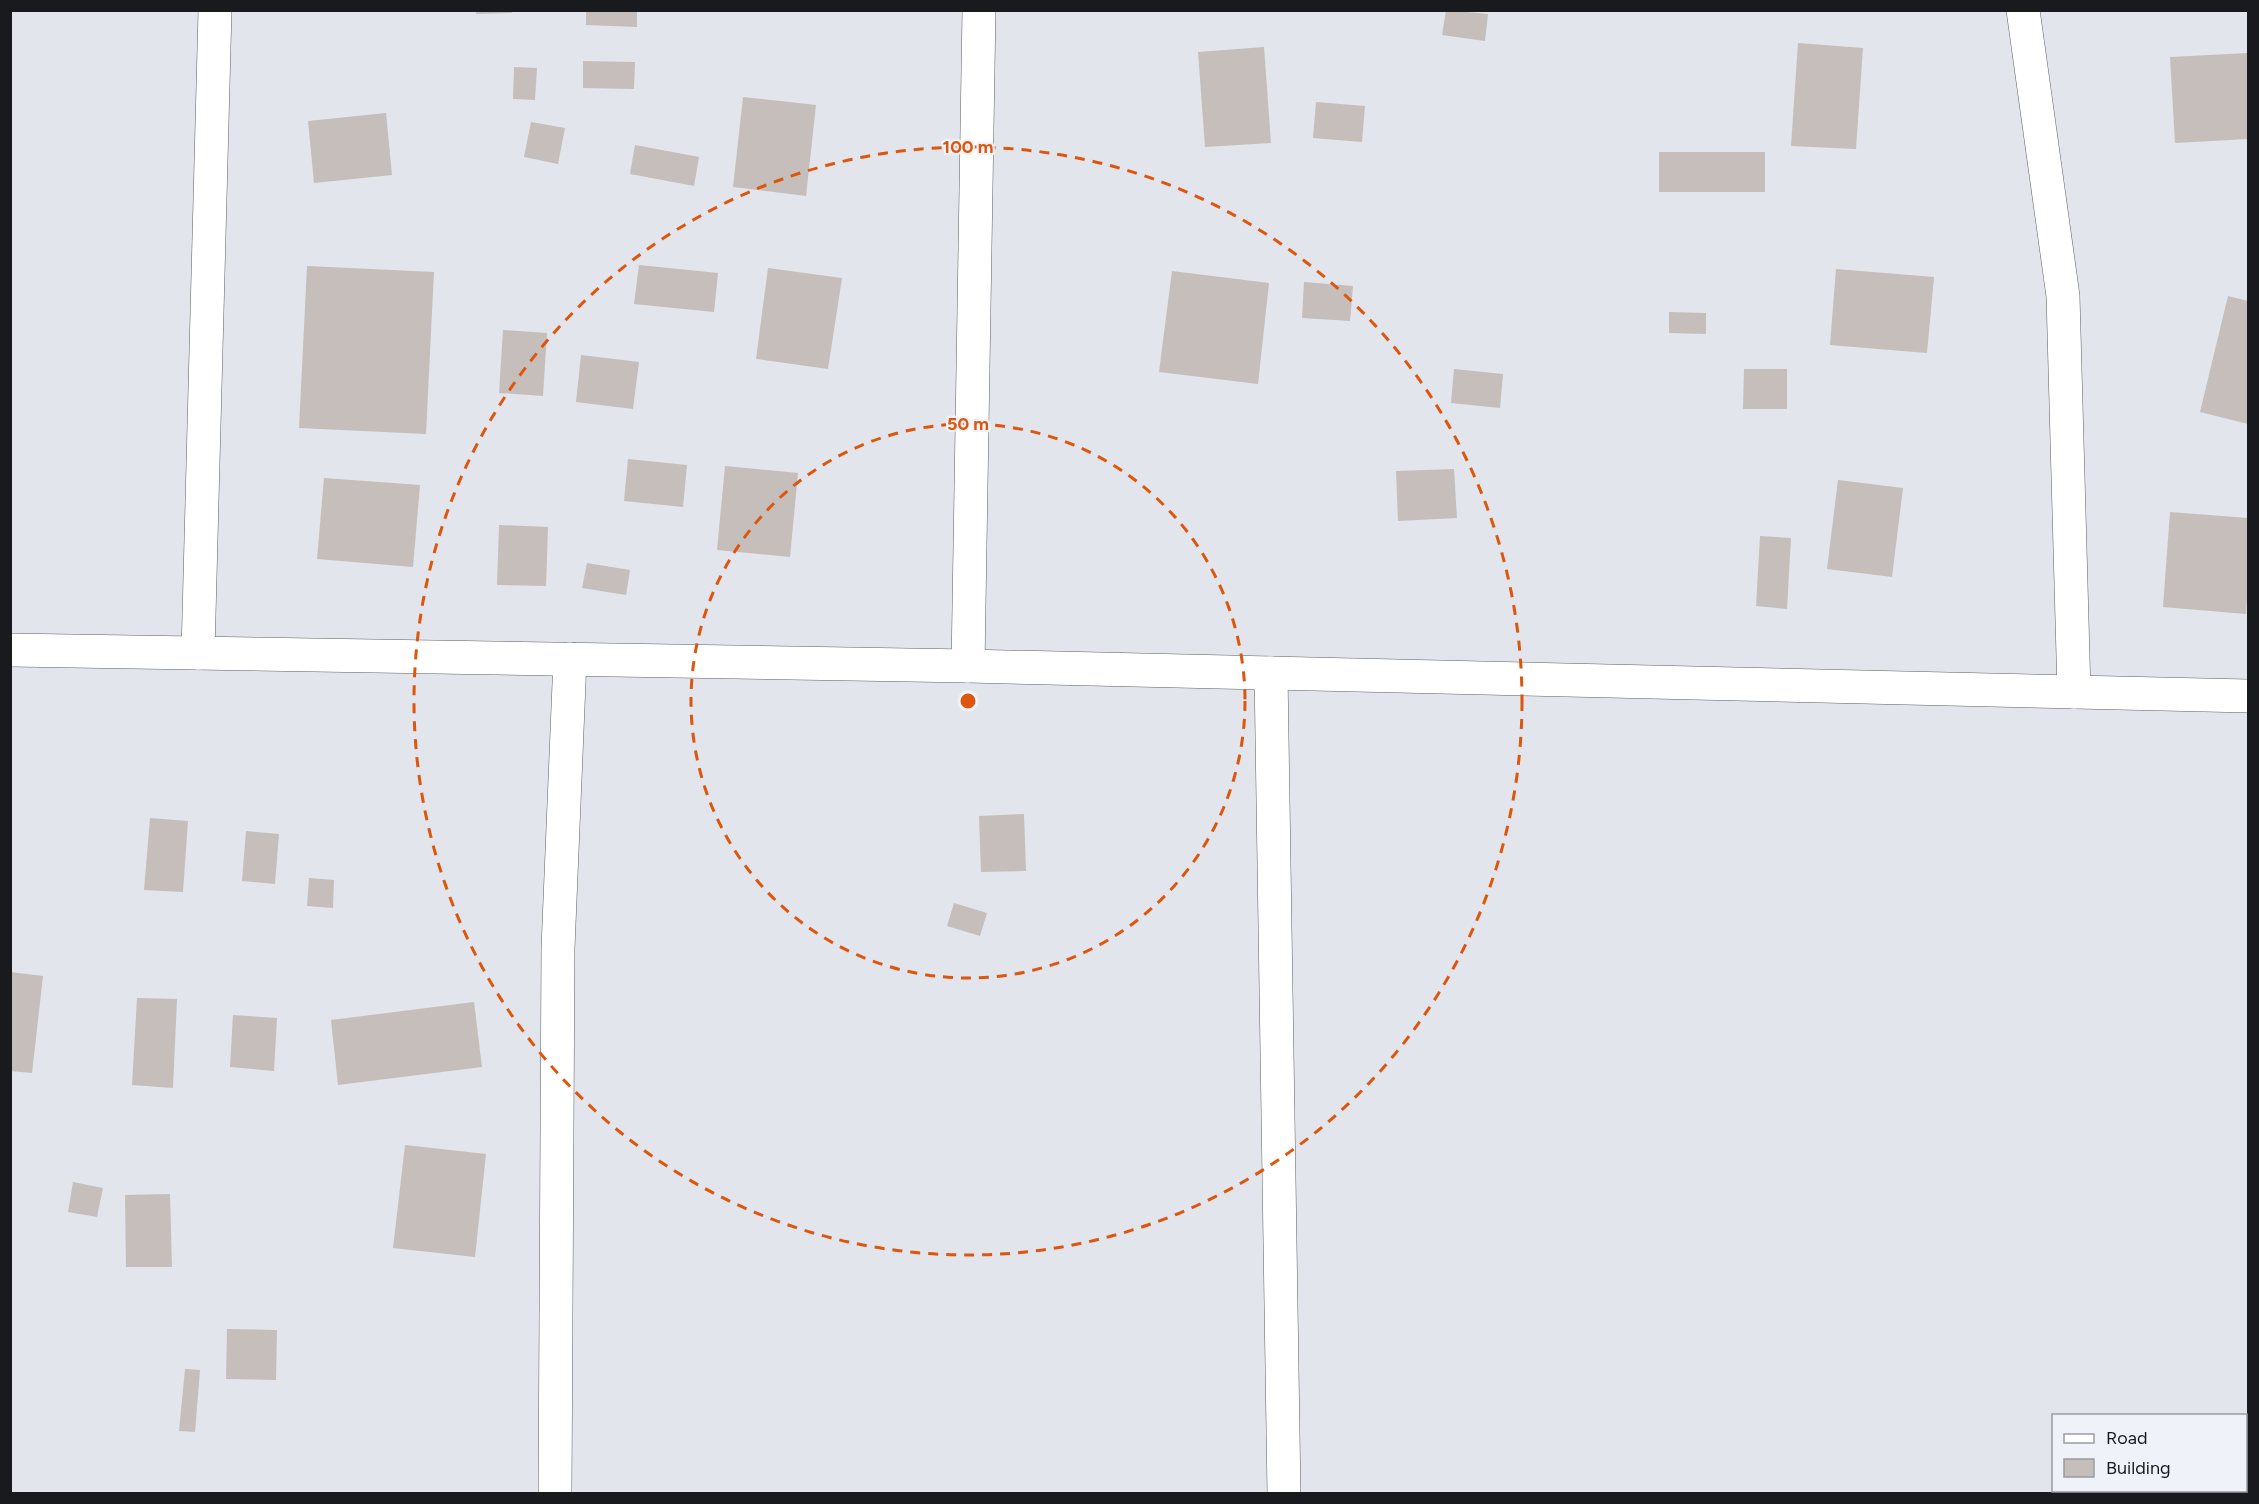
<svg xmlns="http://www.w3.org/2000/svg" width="2259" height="1504" viewBox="0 0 2259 1504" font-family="Figtree,sans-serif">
  <rect width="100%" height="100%" fill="#e2e5eb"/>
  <g fill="#c5bebb">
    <polygon points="476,10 512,10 512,13 476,14"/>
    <polygon points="586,10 637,10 637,27 586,25"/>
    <polygon points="1446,10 1488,14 1485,41 1442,35"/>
    <polygon points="1798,43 1863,48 1856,149 1791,146"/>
    <polygon points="1264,47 1271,143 1205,147 1198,52"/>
    <polygon points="2248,53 2248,139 2175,143 2170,57"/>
    <polygon points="583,61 635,62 634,89 583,88"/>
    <polygon points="514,67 537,68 535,100 513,99"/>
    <polygon points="743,97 816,105 806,196 733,187"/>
    <polygon points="1316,102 1365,106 1362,142 1313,138"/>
    <polygon points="386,113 392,175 314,183 308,121"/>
    <polygon points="531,122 565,128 558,164 524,157"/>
    <polygon points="635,145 699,157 694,186 630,174"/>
    <rect x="1659" y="152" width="106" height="40"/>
    <polygon points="639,265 718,273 714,312 634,304"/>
    <polygon points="307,266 434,272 426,434 299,428"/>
    <polygon points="768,268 842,278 828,369 756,359"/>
    <polygon points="1836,269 1934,277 1927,353 1830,345"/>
    <polygon points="1172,271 1269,283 1258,384 1159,372"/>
    <polygon points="1304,282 1353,286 1350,321 1302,318"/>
    <polygon points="2228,296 2248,301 2248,424 2200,412"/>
    <polygon points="1669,312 1706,313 1706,334 1669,333"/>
    <polygon points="503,330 547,333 543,396 499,393"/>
    <polygon points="581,355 639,362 633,409 576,402"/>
    <polygon points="1454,369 1503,374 1500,408 1451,403"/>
    <polygon points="1744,369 1787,369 1787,409 1743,409"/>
    <polygon points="628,459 687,465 683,507 624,501"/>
    <polygon points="725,466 798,473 790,557 717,550"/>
    <polygon points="1454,469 1457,518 1398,521 1396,471"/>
    <polygon points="324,478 420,485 413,567 317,559"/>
    <polygon points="1838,480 1903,488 1892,577 1827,569"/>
    <polygon points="2170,512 2248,518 2248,579 2246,614 2163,607"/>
    <polygon points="499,525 548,527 546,586 497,585"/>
    <polygon points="1760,536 1791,538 1787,609 1756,606"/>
    <polygon points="587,563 630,570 626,595 582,588"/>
    <polygon points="1024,814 1026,871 981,872 979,816"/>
    <polygon points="150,818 188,821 183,892 144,890"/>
    <polygon points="246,831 279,834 275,884 242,881"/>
    <polygon points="309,878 334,880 333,908 307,906"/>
    <polygon points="954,903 987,913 980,936 947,926"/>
    <polygon points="10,972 43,976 32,1073 10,1071"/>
    <polygon points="137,998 177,999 173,1088 132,1085"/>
    <polygon points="474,1002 482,1067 338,1085 331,1020"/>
    <polygon points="233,1015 277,1018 274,1071 230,1067"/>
    <polygon points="405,1145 486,1154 475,1257 393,1248"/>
    <polygon points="73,1182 103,1188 97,1217 68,1212"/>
    <polygon points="170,1194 172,1267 126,1267 125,1195"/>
    <polygon points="227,1329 277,1330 276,1380 226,1379"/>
    <polygon points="185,1369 200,1370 195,1432 179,1431"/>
  </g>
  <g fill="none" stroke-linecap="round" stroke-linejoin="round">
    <g stroke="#5e6065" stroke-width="34">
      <g id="minor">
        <polyline points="2023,10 2063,296 2074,692"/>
        <polyline points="10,650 968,666 2248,696"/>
        <polyline points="198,653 215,10"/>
        <polyline points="968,666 979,10"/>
        <polyline points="1271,673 1284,1494"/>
        <polyline points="555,1494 558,948 570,659"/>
      </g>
    </g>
    <use href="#minor" stroke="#fff" stroke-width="33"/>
  </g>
  <g fill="none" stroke="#de560d" stroke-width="3" stroke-dasharray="10 8">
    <circle cx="968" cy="701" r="277"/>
    <circle cx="968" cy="701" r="554"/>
  </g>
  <circle cx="968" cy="701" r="9" fill="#de560d" stroke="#eff3f9" stroke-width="3"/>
  <g font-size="18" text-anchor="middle" font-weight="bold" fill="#de560d" stroke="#eff3f9" stroke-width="4.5" stroke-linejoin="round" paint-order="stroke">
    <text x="968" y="153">100 m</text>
    <text x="968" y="430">50 m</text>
  </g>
  <rect width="2259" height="1504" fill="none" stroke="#191a1d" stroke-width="24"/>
  <rect x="2052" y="1414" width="195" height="78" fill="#eff3f9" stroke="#999ca1" stroke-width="1.5"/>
  <rect x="2064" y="1434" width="30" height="9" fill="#ffffff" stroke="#999ca1" stroke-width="1.5"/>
  <text x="2106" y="1444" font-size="18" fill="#191a1d">Road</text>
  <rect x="2064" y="1459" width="30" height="18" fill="#c5bebb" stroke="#999ca1" stroke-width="1.5"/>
  <text x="2106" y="1474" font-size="18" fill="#191a1d">Building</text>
</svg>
